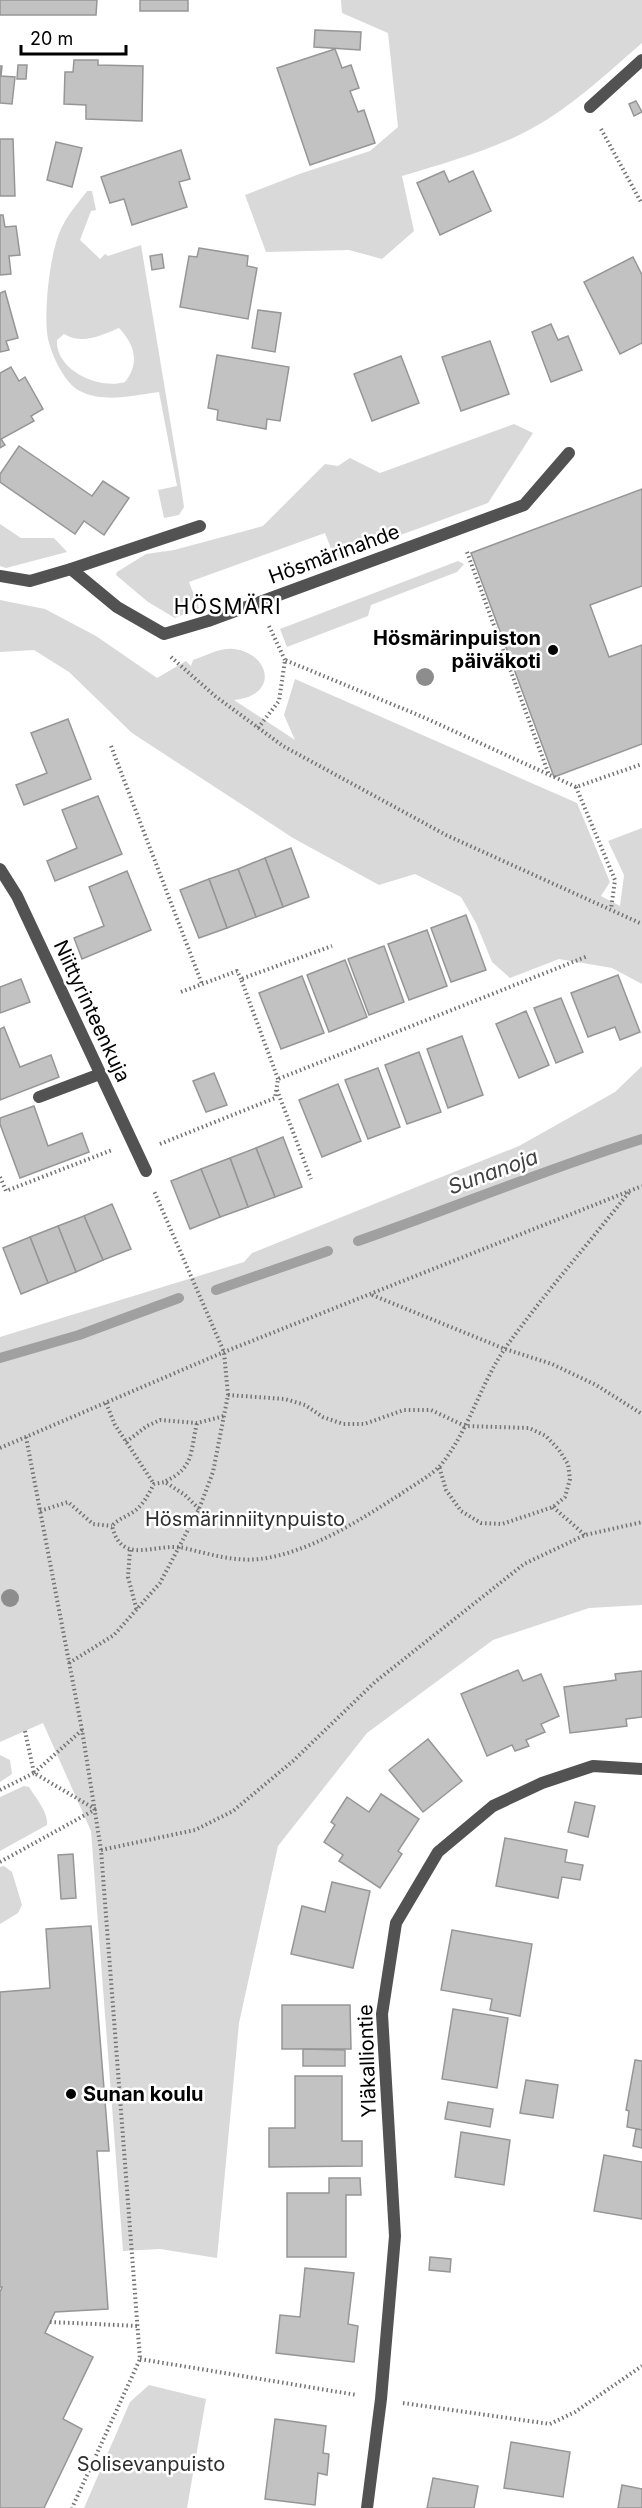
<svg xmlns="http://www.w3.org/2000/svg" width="642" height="2508" viewBox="0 0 642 2508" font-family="Inter,sans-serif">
  <rect width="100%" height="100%" fill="#fff"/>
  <g fill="#d9d9d9" fill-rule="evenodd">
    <path d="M341,0H642V43C612,69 582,97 548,119C504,147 452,161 402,176L414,231L382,259L349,250L266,252L245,195L302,173L370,151L398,127L388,33L342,13Z"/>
    <path d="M87,191H92L96,210L91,211L80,240L100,259L105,254L108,256L141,245L180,480L184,507L179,515L164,518L158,490L177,486L159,392C135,395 106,403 82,392C65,385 52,356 48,339C43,314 50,247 63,225C69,213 79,202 87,191ZM119,328C135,345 140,363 125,382C99,390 55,370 57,340L64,334C82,345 100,336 119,328Z"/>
    <polygon points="514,424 533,433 488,503 335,559 325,533 189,582 199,608 175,618 148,602 116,575 117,572 146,554 174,550 263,526 325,464 338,466 350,458 380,473"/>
    <polygon points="0,524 21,538 54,538 67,552 6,568 0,566"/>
    <polygon points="458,561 464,564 457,572 371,605 368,616 287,647 280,629"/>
    <path d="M0,600L45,609L96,636L157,678L186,661L191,666L193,660C205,656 221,647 234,649C271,654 279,696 234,700L295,740L284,715L295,679L577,803L610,882L601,896L620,906L624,875L608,841L642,828V984L612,968L559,959L510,978L492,962L476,923L461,897L415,874L379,885L293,838L132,733L69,672L34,650L0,652Z"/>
    <polygon points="642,1066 642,1605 589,1608 493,1640 367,1733 278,1846 239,2023 217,2258 160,2249 123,2251 91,1831 43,1723 0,1742 0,1337 244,1262 252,1253 519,1146 615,1092"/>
    <polygon points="0,1755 10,1760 12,1774 0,1782"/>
    <path d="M24,1786L29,1787C35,1797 49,1813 47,1825L0,1851V1797Z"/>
    <polygon points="4,1866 12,1872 22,1905 18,1913 0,1924 0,1867"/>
    <polygon points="149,2385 206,2399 187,2508 84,2508 130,2402"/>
  </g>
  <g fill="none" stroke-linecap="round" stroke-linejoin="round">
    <g stroke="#a0a0a0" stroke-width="10">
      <path d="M358,1241C453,1208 546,1169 642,1139"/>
      <polyline points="216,1290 328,1251"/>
      <polyline points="0,1358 79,1335 179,1298"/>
    </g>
  </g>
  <g fill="#c2c2c2" stroke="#969696" stroke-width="1.5">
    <polygon points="0,0 97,0 96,15 0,15"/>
    <rect x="140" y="0" width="48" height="11"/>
    <polygon points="315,30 361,32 360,50 314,47"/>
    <polygon points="335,49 342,68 351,65 359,88 350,91 358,112 364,110 375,143 310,165 277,68"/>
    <polygon points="74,60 98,60 98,65 143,66 142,121 86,119 86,105 64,104 65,72 73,72"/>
    <polygon points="18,65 27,65 26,79 17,79"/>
    <polygon points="0,66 2,66 1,76 15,77 12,104 0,103"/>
    <polygon points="636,101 642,112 634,116 629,104"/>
    <polygon points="0,139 13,139 15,196 0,196"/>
    <polygon points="56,142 82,148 72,187 47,180"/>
    <polygon points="181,150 190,179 179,182 187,207 132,225 124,199 110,203 101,177"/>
    <polygon points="444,171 449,182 473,171 491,211 440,235 417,183"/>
    <polygon points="0,215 3,215 5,227 16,226 20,255 9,256 11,274 0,275"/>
    <polygon points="199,248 248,256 247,266 257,268 248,319 180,307 189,256 197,257"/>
    <polygon points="162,254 164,268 152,270 150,256"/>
    <polygon points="633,257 642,275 642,343 620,354 584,282"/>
    <polygon points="5,291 18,338 6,341 9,350 0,352 0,293"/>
    <polygon points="258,310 281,313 275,352 252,348"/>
    <polygon points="551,324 558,340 568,336 582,370 551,382 532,332"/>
    <polygon points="490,341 509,394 461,411 442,357"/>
    <polygon points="217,355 289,367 280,421 267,419 266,429 217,420 218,410 208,408"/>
    <polygon points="401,356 419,403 372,421 354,374"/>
    <polygon points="11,367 19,381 25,377 43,409 31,416 34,421 1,439 5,445 0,448 0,373"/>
    <polygon points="19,446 92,496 103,481 129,498 104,535 84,521 75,534 0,482 0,474"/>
    <polygon points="642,489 642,586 590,605 609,657 642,645 642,744 554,777 471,553"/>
    <polygon points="68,719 91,779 24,805 16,785 47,773 31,733"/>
    <polygon points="98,796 122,854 55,881 47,861 77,848 62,810"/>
    <polygon points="291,848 309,897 283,907 265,858"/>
    <polygon points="265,858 283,907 256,917 238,869"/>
    <polygon points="238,869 256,917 227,928 209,879"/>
    <polygon points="127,871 151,930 82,959 74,938 104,926 89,887"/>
    <polygon points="209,879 227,928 199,938 180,890"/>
    <polygon points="466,915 486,970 451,982 431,928"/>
    <polygon points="427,930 447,986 409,1000 388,944"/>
    <polygon points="384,946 404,1002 369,1015 348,959"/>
    <polygon points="345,960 367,1017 329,1032 307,975"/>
    <polygon points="618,975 640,1032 620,1040 615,1027 588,1037 571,993"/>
    <polygon points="302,976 324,1033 281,1049 259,993"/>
    <polygon points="21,979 30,1002 0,1013 0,987"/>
    <polygon points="561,998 583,1052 556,1063 534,1008"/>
    <polygon points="526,1011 549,1065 519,1078 496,1024"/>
    <polygon points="4,1027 20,1067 51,1055 59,1077 0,1100 0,1029"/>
    <polygon points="462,1036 483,1095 448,1108 427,1049"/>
    <polygon points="419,1052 441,1112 407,1124 385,1065"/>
    <polygon points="378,1068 400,1127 368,1139 345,1080"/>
    <polygon points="214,1073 227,1105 206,1112 193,1081"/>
    <polygon points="338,1084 361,1141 322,1157 299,1100"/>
    <polygon points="34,1106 48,1146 82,1133 89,1152 20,1178 0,1124 0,1118"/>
    <polygon points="283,1137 302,1187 275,1197 256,1148"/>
    <polygon points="256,1148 275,1197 248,1207 230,1158"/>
    <polygon points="230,1158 248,1207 220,1217 201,1169"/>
    <polygon points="201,1169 220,1217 190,1229 171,1181"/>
    <polygon points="112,1204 131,1249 103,1260 84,1216"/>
    <polygon points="84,1216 103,1260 76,1272 58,1226"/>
    <polygon points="58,1226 76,1272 48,1283 30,1237"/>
    <polygon points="30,1237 48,1283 21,1294 3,1248"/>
    <polygon points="518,1670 523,1681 541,1674 559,1716 541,1724 545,1732 526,1740 529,1746 515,1751 512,1745 487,1756 461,1694"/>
    <polygon points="642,1671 642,1717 626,1719 627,1726 570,1733 564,1687 616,1680 615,1674"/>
    <polygon points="428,1739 462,1781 423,1812 389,1770"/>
    <polygon points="381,1794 419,1819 398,1851 402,1854 380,1888 339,1861 343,1855 324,1842 335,1825 331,1822 347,1797 369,1812"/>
    <polygon points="575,1802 595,1806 588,1837 568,1832"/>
    <polygon points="505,1838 567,1850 565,1862 583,1865 580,1880 562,1877 558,1898 496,1886"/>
    <polygon points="73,1854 76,1898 61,1899 58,1855"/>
    <polygon points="332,1882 370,1891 353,1968 291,1954 302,1906 325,1912"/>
    <polygon points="91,1926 109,2151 97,2151 108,2309 55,2312 45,2333 93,2357 63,2419 82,2429 44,2508 0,2508 0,2292 2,2287 0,2287 0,1992 50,1988 46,1929"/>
    <polygon points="452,1930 532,1944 520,2016 490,2010 492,1999 441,1990"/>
    <polygon points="282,2005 350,2005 351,2049 282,2049"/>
    <polygon points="453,2009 508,2018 497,2088 442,2079"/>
    <polygon points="303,2049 345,2050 345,2066 303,2066"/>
    <polygon points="635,2060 642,2061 642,2130 627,2127 629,2111 626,2110"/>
    <polygon points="295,2076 342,2076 342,2141 362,2141 362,2166 269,2167 269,2128 295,2128"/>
    <polygon points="526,2080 558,2085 553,2118 520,2113"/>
    <polygon points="448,2102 493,2109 490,2127 445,2119"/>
    <polygon points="636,2129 642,2130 642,2148 633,2146"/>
    <polygon points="461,2132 510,2140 504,2185 455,2177"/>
    <polygon points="604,2155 642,2162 642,2219 594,2211"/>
    <polygon points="329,2178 360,2178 361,2195 346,2195 346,2257 287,2257 287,2193 329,2193"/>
    <polygon points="430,2257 451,2259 450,2272 429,2270"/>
    <polygon points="305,2268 354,2273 348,2324 358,2326 354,2362 276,2353 280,2315 300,2317"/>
    <polygon points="275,2419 326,2426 323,2453 329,2454 327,2475 318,2473 315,2505 265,2499"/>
    <polygon points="511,2442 570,2452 563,2497 504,2488"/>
    <polygon points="433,2478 478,2486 474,2508 427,2508"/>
    <polygon points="622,2485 642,2489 642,2508 618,2508"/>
  </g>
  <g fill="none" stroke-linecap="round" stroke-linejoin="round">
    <g stroke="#747474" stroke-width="4" stroke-dasharray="1.5 3" stroke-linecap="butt">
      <polyline points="601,129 642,204"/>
      <polyline points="467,552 549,775"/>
      <polyline points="269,626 285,660"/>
      <polyline points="171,657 215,696 283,746 446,835 642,924"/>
      <polyline points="258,728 279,701 285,660 423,717 576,787 642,764"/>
      <polyline points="111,746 202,984"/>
      <polyline points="576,787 615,880 611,909"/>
      <polyline points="181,992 237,971 241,979"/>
      <polyline points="278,1079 241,979 332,946"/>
      <polyline points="277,1090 311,1179"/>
      <polyline points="160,1144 275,1098 278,1079 588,956"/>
      <polyline points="0,1177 6,1191 112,1150"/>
      <polyline points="372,1295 505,1349 552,1364 596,1385 642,1414"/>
      <polyline points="228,1395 285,1399 305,1405 323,1417 343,1424 364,1424 404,1410 431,1410 465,1426 529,1428 546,1436 559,1450 568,1464 570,1479 565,1497 553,1507 502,1524 481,1523 461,1511 446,1490 439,1466"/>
      <polyline points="106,1403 115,1425 154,1484"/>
      <polyline points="26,1437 82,1730 101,1850 140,2359 72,2508"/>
      <polyline points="126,1442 147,1426 160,1420 197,1423 224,1416"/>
      <polyline points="0,1448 224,1352 642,1186"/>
      <path d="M166,1481C195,1467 190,1451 197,1423"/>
      <polyline points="553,1507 585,1535"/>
      <path d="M199,1509L185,1495L165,1482L154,1484C149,1493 145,1502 137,1509C129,1516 119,1518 112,1526C122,1567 155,1542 184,1548C209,1554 235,1562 260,1559C308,1553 359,1521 399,1495C412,1486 429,1477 440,1466C469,1431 480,1384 506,1347C545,1293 589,1243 630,1191"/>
      <polyline points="40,1511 68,1502 93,1524 112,1526"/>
      <polyline points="130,1550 128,1577 137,1611"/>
      <polyline points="69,1663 114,1635 160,1583 199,1509 213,1472 228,1395 224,1352 154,1191"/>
      <polyline points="25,1731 34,1773"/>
      <polyline points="34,1773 82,1730"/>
      <polyline points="0,1790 34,1773 95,1809"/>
      <polyline points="101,1850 195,1830 233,1811 293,1761 375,1682 524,1564 585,1535 642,1522"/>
      <polyline points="0,1862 96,1809"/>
      <polyline points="50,2322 138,2326"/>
      <polyline points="140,2359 357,2395"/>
      <polyline points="403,2403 550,2424 575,2412 642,2366"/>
    </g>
    <polyline stroke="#525252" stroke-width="12" points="39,1097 100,1074"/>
    <g stroke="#525252" stroke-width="12">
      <polyline points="590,107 642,60"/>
      <polyline points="71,569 117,607 164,634 208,621 524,505 569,453"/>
      <polyline points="0,576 30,581 71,569 200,526"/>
      <polyline points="0,869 17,896 146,1171"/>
      <polyline points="367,2508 381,2399 395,2236 382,2014 396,1923 438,1852 493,1806 542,1783 593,1766 642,1769"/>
    </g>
  </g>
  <g fill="#8d8d8d">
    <circle cx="425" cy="677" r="9"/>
    <circle cx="10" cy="1598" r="9"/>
  </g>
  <g fill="#000" stroke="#fff" stroke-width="2">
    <circle cx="553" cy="650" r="6"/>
    <circle cx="71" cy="2094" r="6"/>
  </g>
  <g text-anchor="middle" stroke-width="5" stroke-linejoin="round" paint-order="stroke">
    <g font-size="20" fill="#000" stroke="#fff">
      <text transform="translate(334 554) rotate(-20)" y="7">Hösmärinahde</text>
      <text transform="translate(92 1011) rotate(65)" y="7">Niittyrinteenkuja</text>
      <text transform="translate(367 2061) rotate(-92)" y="7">Yläkalliontie</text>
    </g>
    <g font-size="20" font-weight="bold" fill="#000" stroke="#fff" text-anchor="end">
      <text x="541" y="645">Hösmärinpuiston<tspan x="541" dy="23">päiväkoti</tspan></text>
      <text x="83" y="2101" text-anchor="start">Sunan koulu</text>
    </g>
    <g font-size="20" fill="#303030" stroke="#fff">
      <text x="245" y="1526">Hösmärinniitynpuisto</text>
      <text x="151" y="2471">Solisevanpuisto</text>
    </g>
    <g font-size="21" letter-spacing="1.5" fill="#000" stroke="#fff">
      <text x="228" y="614">HÖSMÄRI</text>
    </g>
    <g font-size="21" font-style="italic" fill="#414141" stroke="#fff">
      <text transform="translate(493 1172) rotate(-20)" y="7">Sunanoja</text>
    </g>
  </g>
  <path d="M21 45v9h105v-9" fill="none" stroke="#000000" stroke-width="3"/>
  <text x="30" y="45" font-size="18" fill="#000000" stroke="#ffffff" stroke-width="4.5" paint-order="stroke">20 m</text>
</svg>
